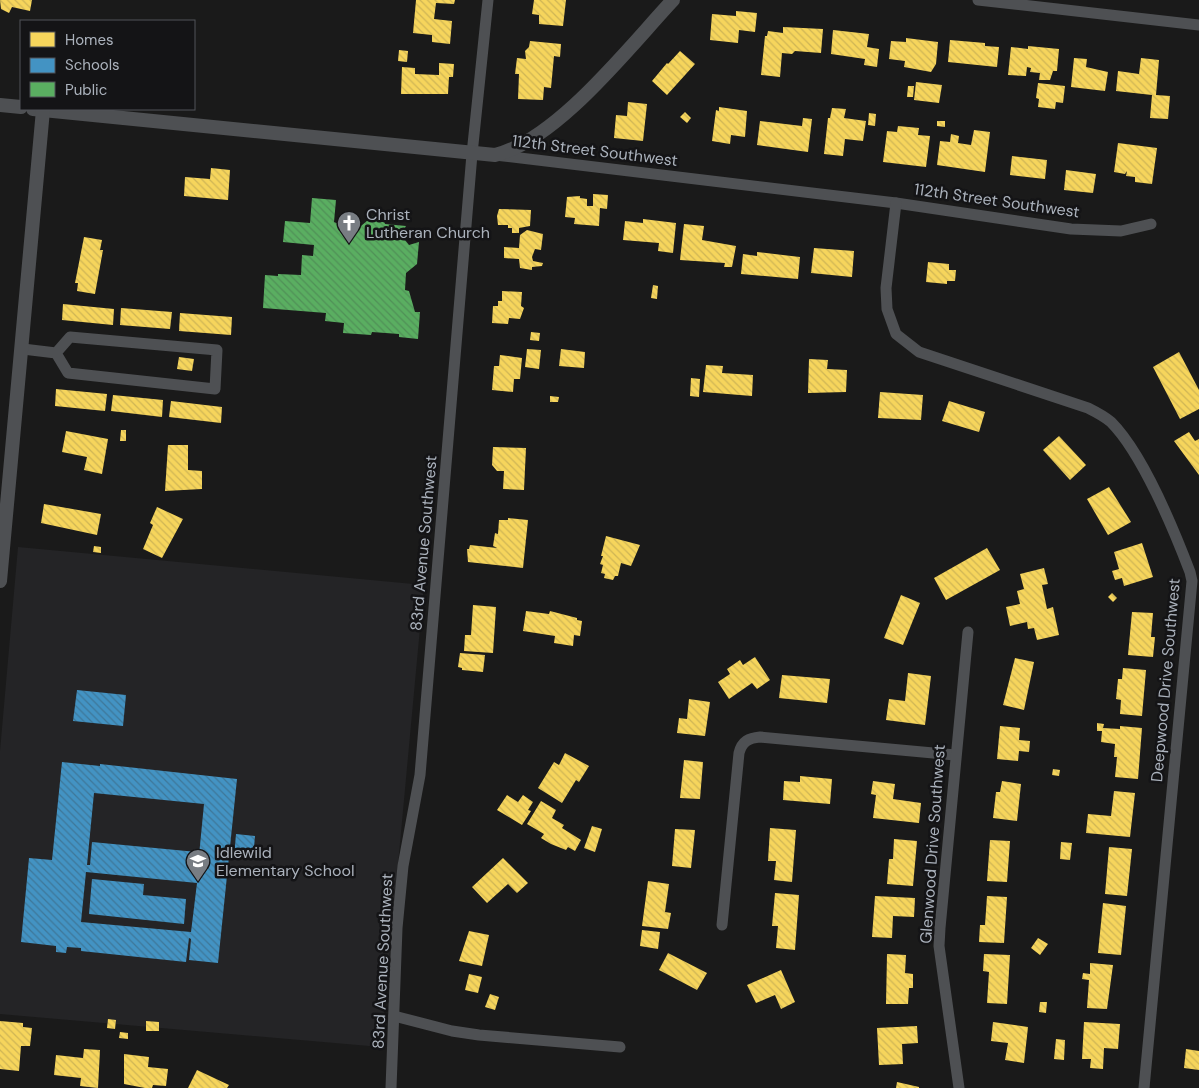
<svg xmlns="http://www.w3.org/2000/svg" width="1199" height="1088" viewBox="0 0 1199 1088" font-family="'DM Sans',sans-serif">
  <defs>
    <pattern id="homes-back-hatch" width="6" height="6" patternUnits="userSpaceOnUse" patternTransform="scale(1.25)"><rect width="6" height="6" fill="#f6d55c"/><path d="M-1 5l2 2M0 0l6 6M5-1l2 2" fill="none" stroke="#cfb555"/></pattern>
    <pattern id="schools-back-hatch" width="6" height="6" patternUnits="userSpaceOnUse" patternTransform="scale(1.25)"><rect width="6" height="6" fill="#4393c3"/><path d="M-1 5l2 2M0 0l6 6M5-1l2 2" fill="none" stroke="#3e7799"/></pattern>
    <pattern id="public-back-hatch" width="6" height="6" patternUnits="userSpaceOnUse" patternTransform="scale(1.25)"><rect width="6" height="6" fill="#5aae61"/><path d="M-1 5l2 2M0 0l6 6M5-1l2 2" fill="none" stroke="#509057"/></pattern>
  </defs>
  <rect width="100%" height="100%" fill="#1a1a1a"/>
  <polygon fill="#242426" points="18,547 424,585 381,1047 0,1014 0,751"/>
  <g fill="url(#homes-back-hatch)">
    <polygon points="0,0 32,0 30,11 12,7 9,13 1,9"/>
    <polygon points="416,0 455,0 454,4 436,3 434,19 452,21 450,44 432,42 432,35 413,33"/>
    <polygon points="534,0 566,0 563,26 539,24 539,15 532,14"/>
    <polygon points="736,11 757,13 755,32 739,30 738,43 710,40 712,14 736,16"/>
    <polygon points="783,27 823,29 821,53 795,51 792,54 782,53 780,77 761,75 765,36 767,36 768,31 783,33"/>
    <polygon points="833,30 869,34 867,47 879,49 877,67 864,65 865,59 831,54"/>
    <polygon points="906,38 938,42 936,64 931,72 904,67 905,61 889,59 891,41 906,42"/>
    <polygon points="950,40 985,43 985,46 999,47 997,67 948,62"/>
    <polygon points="530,41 561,44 560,57 554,56 551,88 544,87 543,100 518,99 519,74 515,74 517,58 526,59 525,51 529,47"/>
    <polygon points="1028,46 1059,49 1057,71 1053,71 1050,80 1039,80 1040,73 1030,72 1031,68 1027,67 1026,76 1008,75 1011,47 1028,49"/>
    <polygon points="399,50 408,51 407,62 398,61"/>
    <polygon points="680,51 695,64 667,95 652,81 667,63 668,64"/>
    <polygon points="1074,58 1087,59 1086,67 1108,72 1105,91 1071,87"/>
    <polygon points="1141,58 1159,60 1156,95 1170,96 1168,119 1150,118 1152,95 1116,91 1118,71 1139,74"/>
    <polygon points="439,63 454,64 453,77 449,77 448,94 401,94 402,67 415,68 415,74 439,75"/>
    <polygon points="916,82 942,85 939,103 914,100"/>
    <polygon points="1038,83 1065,86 1063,103 1056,102 1055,109 1038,107 1039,99 1036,98"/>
    <polygon points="908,86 914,86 913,97 907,97"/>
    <polygon points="628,102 647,104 643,141 614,138 616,115 627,116"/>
    <polygon points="719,107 747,111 745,137 731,135 730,144 712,141 716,110 719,111"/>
    <polygon points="832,108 846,109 844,118 866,121 863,141 845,139 843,156 824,154 828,118 830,118"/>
    <polygon points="685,112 691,118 687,123 680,117"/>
    <polygon points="869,113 876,114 875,126 868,125"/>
    <polygon points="803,118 812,119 808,152 757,145 760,121 802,126"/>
    <polygon points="937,121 945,121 945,127 937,126"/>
    <polygon points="898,126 919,128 918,135 930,136 926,167 883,162 887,131 897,132"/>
    <polygon points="974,130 990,132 985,172 937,165 940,141 950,142 951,134 959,136 958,143 971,145"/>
    <polygon points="1118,143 1157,148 1152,184 1135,182 1135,177 1126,176 1127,171 1125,174 1114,172"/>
    <polygon points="1012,156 1047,160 1045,179 1010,175"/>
    <polygon points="211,168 230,170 228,200 184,196 185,177 210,179"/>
    <polygon points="1066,170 1096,174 1093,193 1064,190"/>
    <polygon points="593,194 608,195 607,209 600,208 599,226 574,224 575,218 565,217 567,197 580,196 580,198 587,199 587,206 593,206"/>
    <polygon points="499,209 531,210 530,226 519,228 519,233 512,233 512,228 508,228 508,225 498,225 497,216"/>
    <polygon points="643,219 676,223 673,253 658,251 659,243 623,240 625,221 643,223"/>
    <polygon points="684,224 704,226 702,240 736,246 732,267 724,267 725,263 680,260"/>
    <polygon points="527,230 543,234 541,250 535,249 532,257 533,261 543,263 542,266 532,267 532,270 520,268 519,259 504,258 504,247 519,248 520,235"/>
    <polygon points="84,237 102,240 100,250 103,250 95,294 77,291 78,283 75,283"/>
    <polygon points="814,248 854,251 852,277 811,273"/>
    <polygon points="757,252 800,257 798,279 741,274 743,254 757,256"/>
    <polygon points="928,262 949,264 949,270 956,270 955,281 947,281 947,284 926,282"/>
    <polygon points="653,285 658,286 657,299 651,298"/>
    <polygon points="502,291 522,292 521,306 524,308 520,319 509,318 508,324 492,323 493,306 498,306 498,301 502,301"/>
    <polygon points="63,304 114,309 113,325 62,320"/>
    <polygon points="121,308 172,312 170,329 120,325"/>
    <polygon points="180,313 232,317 231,335 179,331"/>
    <polygon points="531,332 540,333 539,341 530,340"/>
    <polygon points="527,349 541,350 539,369 525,367"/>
    <polygon points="561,349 585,352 584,368 559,366"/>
    <polygon points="1179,352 1199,390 1199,409 1180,419 1153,367"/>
    <polygon points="500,355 522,358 520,379 514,379 513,392 492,390 494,366 499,366"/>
    <polygon points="179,357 194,359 192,371 177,369"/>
    <polygon points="809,359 828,360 827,369 847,370 846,392 808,393"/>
    <polygon points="706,365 723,366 722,373 753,375 752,396 703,392"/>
    <polygon points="691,378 700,379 699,397 690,396"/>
    <polygon points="56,389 107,394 105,411 55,406"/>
    <polygon points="880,392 923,395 921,420 878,418"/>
    <polygon points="113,395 163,400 162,417 111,411"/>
    <polygon points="550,396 559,397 558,402 550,402"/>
    <polygon points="171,401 222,407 221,423 169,417"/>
    <polygon points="949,401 985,412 979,432 942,421"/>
    <polygon points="121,430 126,430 126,441 120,441"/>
    <polygon points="66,431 108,439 102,474 84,470 87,457 62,452"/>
    <polygon points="1189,432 1195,441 1199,439 1199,475 1174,441"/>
    <polygon points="1059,436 1086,465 1070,480 1043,450"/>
    <polygon points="168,445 188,445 188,470 202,471 202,489 165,491"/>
    <polygon points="493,447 526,448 524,490 503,489 504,471 497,471 492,465"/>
    <polygon points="1109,487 1131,522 1108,535 1087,499"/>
    <polygon points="44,504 101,514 97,535 41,523"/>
    <polygon points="157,507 183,519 162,558 143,549 153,525 150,523"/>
    <polygon points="508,518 528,520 523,568 468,562 467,549 469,549 470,545 497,548 493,546 495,533 498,534 499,520 508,520"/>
    <polygon points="606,536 640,545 631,566 621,563 618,576 615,576 613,580 604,578 605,574 601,573 603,565 600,564 603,556 601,556"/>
    <polygon points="1142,543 1153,577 1124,586 1122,578 1115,580 1112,571 1119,569 1114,552"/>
    <polygon points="94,546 101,547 101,553 93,552"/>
    <polygon points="987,548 1000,570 946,600 934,578"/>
    <polygon points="1044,568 1048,584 1042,585 1047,609 1053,607 1059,635 1037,640 1034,628 1028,629 1027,622 1010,626 1006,607 1020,604 1017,591 1024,589 1020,574"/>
    <polygon points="1112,593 1117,598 1113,602 1108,597"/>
    <polygon points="901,595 920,603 903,645 884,638"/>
    <polygon points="473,605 496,607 493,653 464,651 465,635 471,635"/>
    <polygon points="526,611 549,614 550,611 577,618 577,620 582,621 580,636 574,635 573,646 554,643 555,636 523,631"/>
    <polygon points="1132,612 1153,613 1151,637 1155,637 1153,657 1128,655"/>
    <polygon points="460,653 485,655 483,672 462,670 462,668 458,667"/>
    <polygon points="755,657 770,680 757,689 752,683 729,699 718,682 730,674 727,669 740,660 743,665"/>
    <polygon points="1015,658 1034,662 1024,710 1003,705"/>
    <polygon points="1123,668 1146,670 1142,716 1120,714 1121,700 1116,699 1118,679 1122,679"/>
    <polygon points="908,673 931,676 925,725 886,720 889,699 905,701"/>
    <polygon points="782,675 830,679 827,703 779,698"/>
    <polygon points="689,699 710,702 705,736 677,733 679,718 687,719"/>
    <polygon points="1097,723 1104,724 1103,728 1120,729 1120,726 1142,728 1138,779 1115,777 1117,757 1114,757 1115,744 1101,742 1102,731 1097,731"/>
    <polygon points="1000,726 1020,728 1019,740 1030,741 1029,752 1019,751 1018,761 997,759"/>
    <polygon points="565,753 589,766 579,782 576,780 562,803 538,788 554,762 559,765"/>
    <polygon points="684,760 703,762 700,799 680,798"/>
    <polygon points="1053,769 1060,770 1059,776 1052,775"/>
    <polygon points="800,776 832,779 830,804 783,800 784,781 800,782"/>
    <polygon points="873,781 895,784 893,799 921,803 919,823 873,818 876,795 871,794"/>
    <polygon points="1002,781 1021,784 1017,821 993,818 996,792 1000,792"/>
    <polygon points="1114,791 1135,793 1130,837 1086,833 1088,814 1111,816"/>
    <polygon points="507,795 518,802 523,795 533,802 528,810 531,811 522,825 497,810"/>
    <polygon points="541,801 556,810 552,818 564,825 562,828 581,840 575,851 568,847 566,850 551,844 541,838 544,834 527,824"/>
    <polygon points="592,826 602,829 595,852 584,848"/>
    <polygon points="770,828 796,830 792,882 774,880 776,861 768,861"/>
    <polygon points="675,829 695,830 691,868 672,866"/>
    <polygon points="894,839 917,841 913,886 887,884 889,859 893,859"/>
    <polygon points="990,840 1010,841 1007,882 987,881"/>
    <polygon points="1061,842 1072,843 1070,860 1060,859"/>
    <polygon points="1109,847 1132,849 1127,896 1105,894"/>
    <polygon points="503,858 528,883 517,893 508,884 487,903 472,887"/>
    <polygon points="648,881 669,884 665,912 671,913 668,929 642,926"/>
    <polygon points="775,893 799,895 795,950 776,948 778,926 772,926"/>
    <polygon points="875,896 915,898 914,917 893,916 892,938 872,937"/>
    <polygon points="987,896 1007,897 1004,943 979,942 980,925 985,925"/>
    <polygon points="1103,903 1126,906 1121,955 1098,953"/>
    <polygon points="642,930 660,932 658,949 640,946"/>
    <polygon points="469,931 489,935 482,966 459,961"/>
    <polygon points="1038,938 1048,944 1040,955 1031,948"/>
    <polygon points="668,953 707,973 697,990 659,970"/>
    <polygon points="887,954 906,955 905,973 913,974 913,988 909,988 908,1004 886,1004"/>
    <polygon points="984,954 1010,955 1007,1004 987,1003 989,972 983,971"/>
    <polygon points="1090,963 1113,965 1107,1009 1087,1008 1089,980 1082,979 1083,973 1090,974"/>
    <polygon points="781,970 795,1002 781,1009 775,995 756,1003 747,985"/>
    <polygon points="469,974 482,977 478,993 465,990"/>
    <polygon points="490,994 499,997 495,1010 485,1007"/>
    <polygon points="1040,1002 1047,1002 1046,1013 1039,1012"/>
    <polygon points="108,1019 116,1020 115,1029 107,1028"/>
    <polygon points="0,1021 23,1023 23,1027 32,1028 30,1046 21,1046 19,1071 0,1069"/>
    <polygon points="146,1021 159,1022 159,1031 146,1031"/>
    <polygon points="993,1022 1028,1027 1024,1063 1005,1060 1008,1043 991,1041"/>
    <polygon points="1084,1022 1120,1024 1118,1049 1104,1048 1103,1069 1090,1068 1091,1059 1082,1059"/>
    <polygon points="917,1026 918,1043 902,1044 903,1064 879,1065 877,1028"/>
    <polygon points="120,1032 128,1033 128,1039 119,1038"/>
    <polygon points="1056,1039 1065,1040 1064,1060 1054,1059"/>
    <polygon points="84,1049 100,1050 98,1088 80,1086 81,1078 54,1075 56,1055 83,1058"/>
    <polygon points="1186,1049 1199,1051 1199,1070 1184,1068"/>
    <polygon points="124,1054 149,1057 148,1067 168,1069 166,1086 153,1085 152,1088 145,1088 124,1084"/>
    <polygon points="197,1070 229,1085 227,1088 188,1088"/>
    <polygon points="897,1082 919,1087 919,1088 896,1088"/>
  </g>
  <g fill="url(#schools-back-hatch)" fill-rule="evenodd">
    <polygon points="77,690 126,695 123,726 73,721"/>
    <path d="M62,762L100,766V764L237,779L218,963L189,960L191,939L189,938L186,962L81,951V948L67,947L66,953L56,952V946L21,942L29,858L52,860ZM94,793L204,804L197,876V852L92,842L90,865H87ZM86,872L197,883L191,932L81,922Z"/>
    <polygon points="236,834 255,836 253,859 234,857"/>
    <polygon points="92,879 144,884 143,895 186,899 184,924 89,914"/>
  </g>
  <polygon fill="url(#public-back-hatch)" points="312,198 336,200 334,222 355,231 380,210 385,224 406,226 401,235 409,245 419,242 417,264 406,273 405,290 409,291 415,312 420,312 418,339 399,337 399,334 372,332 371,335 343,333 344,323 325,321 326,313 263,308 265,275 278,276 278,274 301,275 302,255 313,256 314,245 283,242 285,221 310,223"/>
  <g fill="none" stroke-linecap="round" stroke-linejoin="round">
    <g stroke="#4e5053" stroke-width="11">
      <polyline points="978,0 1199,25"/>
      <polyline points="495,155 896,203 1071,229 1121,231 1151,224"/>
      <path d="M896,203L886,288L887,309L896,334L919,352L1088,408C1096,412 1104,416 1111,422C1142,453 1174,530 1190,572L1192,581L1144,1088"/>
      <polyline points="23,349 56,353 68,373 215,389 217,350 70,337 56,353"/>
      <path d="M722,925L739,753C742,741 749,738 760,737L955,755"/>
      <polyline points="394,1016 452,1031 479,1035 620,1047"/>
      <polyline points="391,1088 397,928 403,866 420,775 472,154 488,0"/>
      <polyline points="959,1088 939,946 940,928 968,632"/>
    </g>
    <g stroke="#4e5053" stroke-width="14">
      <polyline points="0,105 21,107"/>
      <path d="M33,109L495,155C557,140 629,47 673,0"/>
      <polyline points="0,581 43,110"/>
    </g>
  </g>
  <defs>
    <g id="church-pin" transform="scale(1.25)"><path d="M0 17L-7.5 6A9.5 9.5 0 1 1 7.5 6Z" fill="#787d83" stroke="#141416"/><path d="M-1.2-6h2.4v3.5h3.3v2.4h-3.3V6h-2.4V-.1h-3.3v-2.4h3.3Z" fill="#fff"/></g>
    <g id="school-pin" transform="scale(1.25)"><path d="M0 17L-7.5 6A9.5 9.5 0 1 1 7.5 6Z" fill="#787d83" stroke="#141416"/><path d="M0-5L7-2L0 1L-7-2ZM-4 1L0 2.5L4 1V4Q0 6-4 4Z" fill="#fff"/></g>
  </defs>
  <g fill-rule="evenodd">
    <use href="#church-pin" x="349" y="223"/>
    <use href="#school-pin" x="198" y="861"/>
  </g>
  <g text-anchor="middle" stroke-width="5" stroke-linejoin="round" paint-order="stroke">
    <g font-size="16" fill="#abb2bc" stroke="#141416">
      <text transform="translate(595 150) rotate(7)" y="6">112th Street Southwest</text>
      <text transform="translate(997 200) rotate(8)" y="6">112th Street Southwest</text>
      <text transform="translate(423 543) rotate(-85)" y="6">83rd Avenue Southwest</text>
      <text transform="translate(1165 680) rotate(-85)" y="6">Deepwood Drive Southwest</text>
      <text transform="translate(932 844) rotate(-86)" y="6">Glenwood Drive Southwest</text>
      <text transform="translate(382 961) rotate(-87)" y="6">83rd Avenue Southwest</text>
    </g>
    <g font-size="16" fill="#abb2bc" stroke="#141416" text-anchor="start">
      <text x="366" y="220">Christ<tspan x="366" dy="18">Lutheran Church</tspan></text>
      <text x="216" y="858">Idlewild<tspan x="216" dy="18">Elementary School</tspan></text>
    </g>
  </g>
  <rect x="20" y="20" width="175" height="90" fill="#141416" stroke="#505358"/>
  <rect x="30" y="32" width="25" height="15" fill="#f6d55c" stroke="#505358"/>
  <text x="65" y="45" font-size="15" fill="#abb2bc">Homes</text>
  <rect x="30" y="58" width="25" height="15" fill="#4393c3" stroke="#505358"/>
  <text x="65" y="70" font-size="15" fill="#abb2bc">Schools</text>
  <rect x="30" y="82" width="25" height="15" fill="#5aae61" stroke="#505358"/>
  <text x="65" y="95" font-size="15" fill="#abb2bc">Public</text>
</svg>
